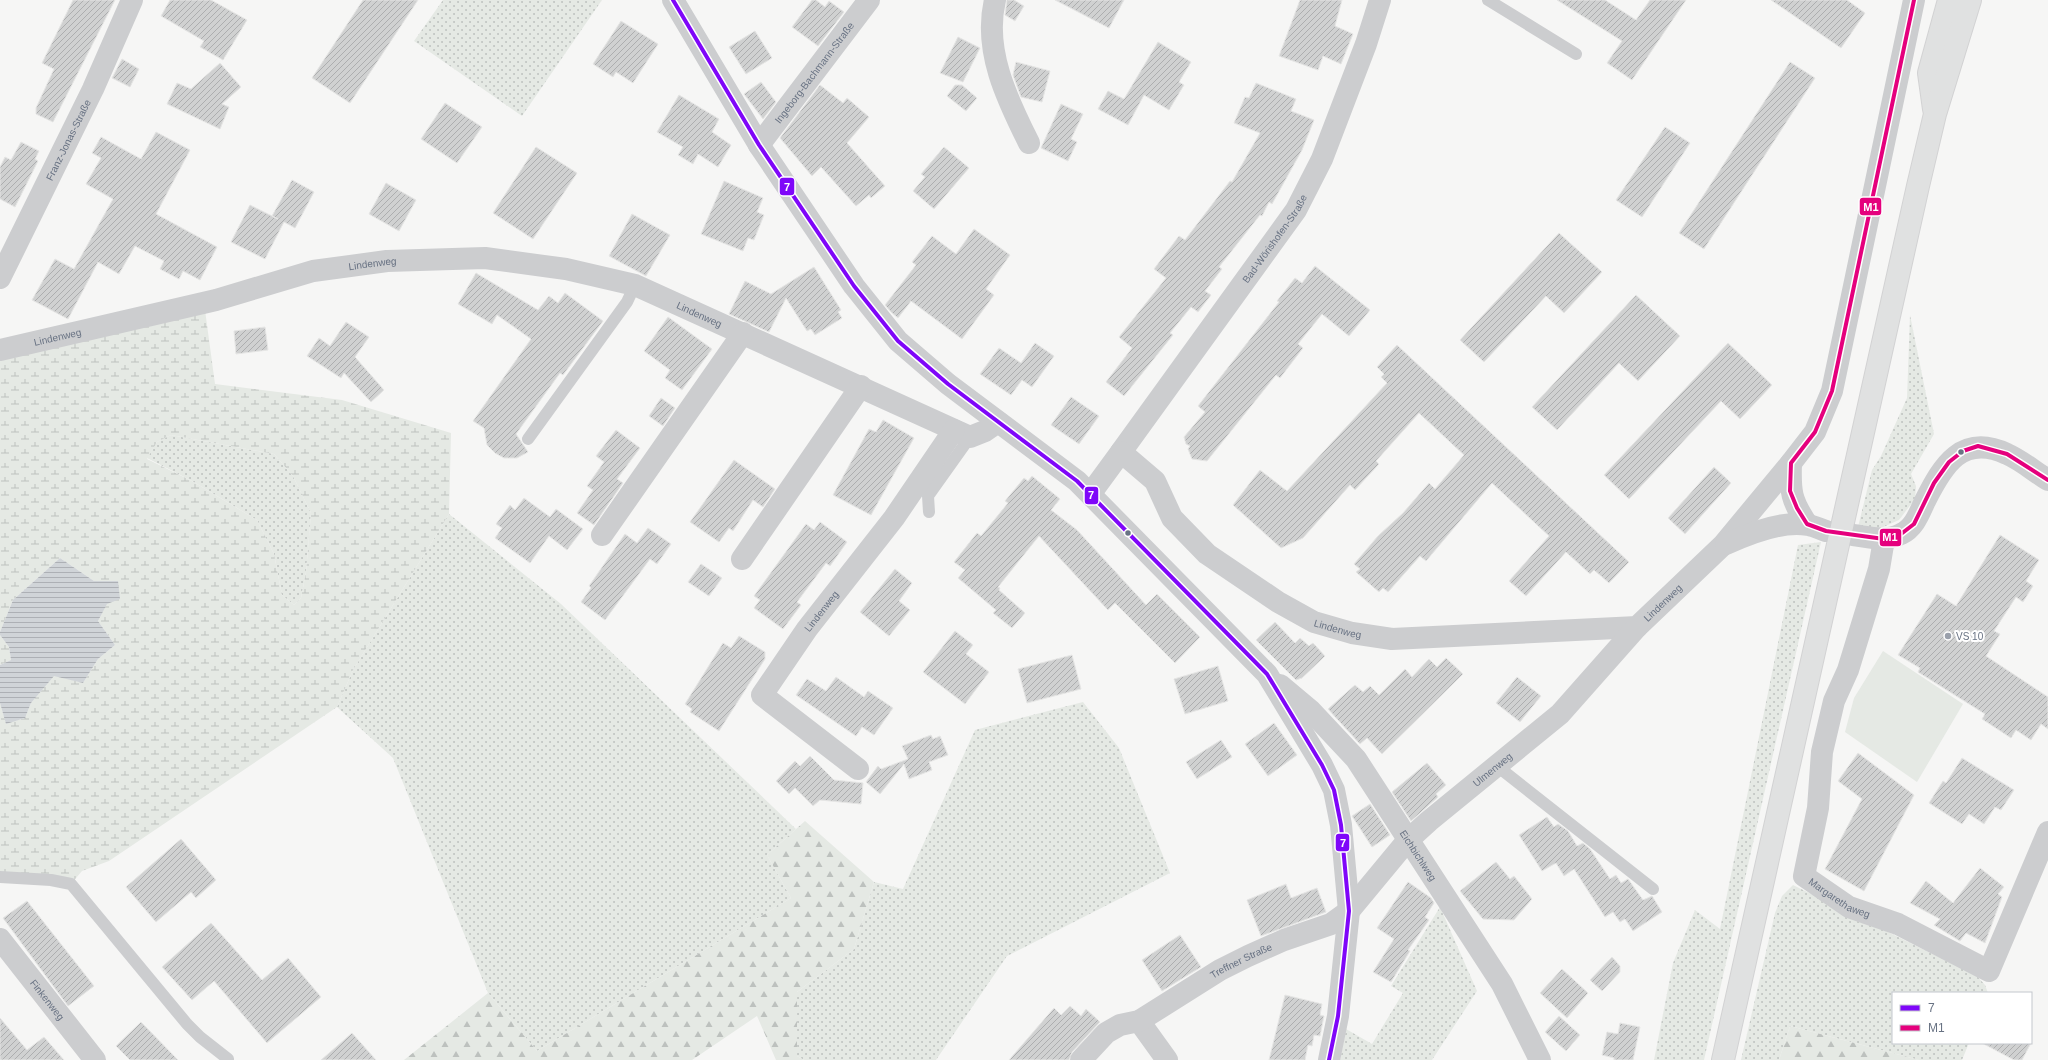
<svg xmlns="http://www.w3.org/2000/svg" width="2048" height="1060" viewBox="0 0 2048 1060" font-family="Helvetica,sans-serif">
  <defs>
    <pattern id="grass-dots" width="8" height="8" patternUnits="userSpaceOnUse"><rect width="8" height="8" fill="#e5e9e4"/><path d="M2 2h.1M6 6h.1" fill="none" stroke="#bdc1be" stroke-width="1.8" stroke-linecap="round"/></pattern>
    <pattern id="forest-firs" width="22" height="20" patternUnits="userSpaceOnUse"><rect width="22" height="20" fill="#e5e9e4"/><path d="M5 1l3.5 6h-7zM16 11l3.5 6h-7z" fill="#bdc1be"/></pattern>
    <pattern id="wetland-marsh" width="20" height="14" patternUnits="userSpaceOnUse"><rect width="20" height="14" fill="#e5e9e4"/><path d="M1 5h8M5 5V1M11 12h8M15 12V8" fill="none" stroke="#bdc1be"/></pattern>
    <pattern id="water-rules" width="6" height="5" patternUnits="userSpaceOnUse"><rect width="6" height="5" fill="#d0d4d8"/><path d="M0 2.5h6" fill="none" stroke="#adb0b5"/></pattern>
    <pattern id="building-hatch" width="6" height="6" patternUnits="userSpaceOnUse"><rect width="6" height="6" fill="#d0d1d1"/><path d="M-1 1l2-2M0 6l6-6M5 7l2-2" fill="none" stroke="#adaeaf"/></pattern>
  </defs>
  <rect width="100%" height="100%" fill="#f6f6f5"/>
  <g fill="url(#grass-dots)">
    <polygon points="443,0 602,0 522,116 414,41"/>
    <polygon points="1910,315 1934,434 1911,474 1916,486 1915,499 1899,520 1881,528 1858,527 1872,470 1881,456 1907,398"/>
    <polygon points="171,435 274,454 293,476 311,513 306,572 301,598 294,605 282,595 274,554 257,520 192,481 147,458 157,442"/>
    <polygon points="449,514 561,604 796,829 767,855 791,898 537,1051 488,993 393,758 337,707 353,670"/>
    <polygon points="1821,542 1704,1060 1654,1060 1673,963 1695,910 1720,929 1798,545"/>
    <polygon points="1083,702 1119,748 1170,873 1007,956 936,1060 804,1060 797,1056 797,992 854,949 874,882 903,889 975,730"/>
    <polygon points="1793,885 1977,976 1985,985 1988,993 1893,993 1893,1043 1969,1043 1962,1060 1919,1060 1790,1026 1779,1060 1741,1060 1775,913 1782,896"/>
    <polygon points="1440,907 1477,991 1432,1060 1340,1060 1346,1029 1372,1044 1403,993 1391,986"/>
  </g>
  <g fill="url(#forest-firs)">
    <polygon points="805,821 874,882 854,949 797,992 797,1056 804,1060 776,1060 757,1016 692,1060 404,1060 488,993 537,1051 791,898 767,855"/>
    <polygon points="1790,1026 1919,1060 1779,1060"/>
  </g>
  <g fill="url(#wetland-marsh)" fill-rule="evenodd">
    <path d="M205,310L215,384L342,400L451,433L449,514L353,670L337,707L109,861L82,871L71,884L0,872V703L6,723L25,718L31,703L54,675L83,683L98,659L115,645L98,621L118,581H94L60,558L13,600L0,632V357ZM171,435L274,454L293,476L311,513L306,572L301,598L294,605L282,595L274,554L257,520L192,481L147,459L157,442Z"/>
    <polygon points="0,635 9,647 11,660 0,665"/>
  </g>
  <polygon fill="#e5e9e4" points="1883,651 1963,704 1917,782 1845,732 1854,698"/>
  <polygon fill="url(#water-rules)" points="60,558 94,581 118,581 120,599 107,604 98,621 115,645 98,659 83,683 54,676 31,703 25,718 6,724 0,703 0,665 11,660 9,647 0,635 0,632 13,600"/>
  <g fill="url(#building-hatch)" stroke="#e6e6e5">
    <polygon points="73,0 115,0 53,122 36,114 36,108 54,69 42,63"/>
    <polygon points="170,0 211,0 247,20 223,60 200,47 204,41 161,16"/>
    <polygon points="363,0 418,0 350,103 312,78"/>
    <polygon points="812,0 816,0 825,7 829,1 844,12 818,46 792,27"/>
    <polygon points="1007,0 1014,0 1024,6 1015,21 1005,15"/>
    <polygon points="1055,0 1124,0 1109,28"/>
    <polygon points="1300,0 1342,0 1335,26 1353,34 1341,64 1323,56 1318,70 1279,56"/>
    <polygon points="1557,0 1605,0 1636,20 1650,0 1686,0 1632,80 1607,63 1622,41"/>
    <polygon points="1771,0 1847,0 1865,13 1841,48"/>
    <polygon points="621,21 658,44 633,83 616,72 613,77 593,64"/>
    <polygon points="755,31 772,58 746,74 729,47"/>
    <polygon points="958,37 980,48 963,82 940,73"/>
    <polygon points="1158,42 1191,62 1179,82 1184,85 1169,110 1144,95 1128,125 1098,109 1108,91 1124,99"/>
    <polygon points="122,59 139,69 130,87 112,78"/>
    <polygon points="1016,62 1050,71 1042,102 1021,97 1013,75"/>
    <polygon points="1790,62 1815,78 1704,249 1679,233"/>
    <polygon points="220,63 241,87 222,104 229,107 220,129 167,104 177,83 191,89"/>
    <polygon points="761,82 776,102 763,119 744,94"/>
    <polygon points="1256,83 1296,99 1291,111 1314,120 1302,150 1272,204 1269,202 1262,216 1260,215 1219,267 1222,269 1205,291 1211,295 1198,312 1191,307 1170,333 1173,335 1124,396 1106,382 1132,348 1119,337 1166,278 1154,269 1179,236 1185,240 1230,181 1232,182 1260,133 1234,123 1245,97 1249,98"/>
    <polygon points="820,85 843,103 847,98 869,117 847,143 885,186 871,198 869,195 856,206 821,167 812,176 780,138"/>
    <polygon points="955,85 962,85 977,98 966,111 947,96"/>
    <polygon points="679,95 719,119 712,132 731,145 718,167 698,154 693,164 678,155 683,147 657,132"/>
    <polygon points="445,103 482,127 457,163 421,139"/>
    <polygon points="1061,104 1083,114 1071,139 1077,142 1068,161 1041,148"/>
    <polygon points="1665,127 1690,143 1642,217 1616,200"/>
    <polygon points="156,132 190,150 156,214 217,247 200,280 183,271 179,279 160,269 164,261 135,246 119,274 98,262 68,319 32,300 55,259 74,269 113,199 86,184 101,158 92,153 101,137 141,159"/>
    <polygon points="21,142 39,151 35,159 38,161 15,207 0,199 0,167 5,157 11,160"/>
    <polygon points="536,147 577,173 533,239 493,213"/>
    <polygon points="944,147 969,168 934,209 913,191 925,177 921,174"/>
    <polygon points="292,180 314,192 295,228 284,222 265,259 231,242 250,205 278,219 272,216"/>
    <polygon points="724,181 763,198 757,212 764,215 754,240 748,238 743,251 701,234"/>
    <polygon points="386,183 416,200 399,231 369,214"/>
    <polygon points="632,214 670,235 646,276 609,256"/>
    <polygon points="974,229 1010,255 986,289 994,295 962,339 911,301 898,318 891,312 885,305 916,265 912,262 932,236 956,254"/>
    <polygon points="1559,233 1602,272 1564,313 1546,296 1484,362 1460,340"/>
    <polygon points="1315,266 1370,310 1349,336 1322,314 1298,344 1303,348 1280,378 1276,375 1207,461 1192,459 1188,449 1190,446 1186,444 1184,437 1205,412 1198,406 1279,302 1277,301 1295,278 1302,283"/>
    <polygon points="814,267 841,310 838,312 842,318 815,335 811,329 807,331 786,298 769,332 729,314 745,281 771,294"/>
    <polygon points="476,273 538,310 549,296 558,303 565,293 603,321 563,375 560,373 516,434 528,452 517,458 504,458 495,453 487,445 484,428 473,421 531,339 497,315 492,324 458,304"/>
    <polygon points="1636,295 1680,336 1638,381 1619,363 1557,430 1532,407"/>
    <polygon points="668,317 712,349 682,390 665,378 670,370 644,351"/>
    <polygon points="346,322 369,337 355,357 384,390 371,402 344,373 341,378 307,356 319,338 330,346"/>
    <polygon points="265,327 268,350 236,354 234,331"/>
    <polygon points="1035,343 1054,356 1032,387 1022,380 1011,395 980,374 999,348 1021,363"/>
    <polygon points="1728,343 1772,385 1740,419 1721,401 1629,499 1604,475"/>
    <polygon points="1397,345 1629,562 1609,583 1594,570 1590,574 1566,552 1526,596 1509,581 1549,536 1492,483 1426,561 1420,556 1388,592 1383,588 1379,592 1356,572 1360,569 1354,564 1378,536 1403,513 1429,483 1435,489 1464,455 1419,413 1376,461 1379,464 1355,490 1350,485 1303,538 1281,548 1233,505 1260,470 1287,491 1387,383 1381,377 1384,374 1377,367"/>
    <polygon points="1071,397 1099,416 1079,444 1051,425"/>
    <polygon points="661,398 675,408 663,426 649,416"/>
    <polygon points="883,420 914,438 871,515 833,495 869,429 876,432"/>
    <polygon points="616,430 640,448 617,479 623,483 594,525 577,513 593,490 587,486 604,462 596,456"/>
    <polygon points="734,460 775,489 763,507 753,500 733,531 729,528 719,542 690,522"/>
    <polygon points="1714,467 1731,483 1685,534 1668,518"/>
    <polygon points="1032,476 1060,499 1051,510 1077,530 1146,605 1157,594 1200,637 1175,663 1115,603 1108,610 1039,536 998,587 1000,588 999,590 1025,613 1012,628 993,613 996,610 958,578 965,570 954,562 977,533 981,536 1008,503 1005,501 1024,478 1028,481"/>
    <polygon points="524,498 550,517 556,509 583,529 567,550 549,536 530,563 495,538 502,528 496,524 510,505 515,510"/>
    <polygon points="820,522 847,542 830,566 826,563 797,602 801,605 783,629 754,608 760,600 754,596 806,524 814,530"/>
    <polygon points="648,528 671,544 657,564 650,559 605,620 581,602 591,588 589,586 625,534 637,543"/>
    <polygon points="2000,535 2039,560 2026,581 2033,586 2023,602 2016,597 1994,631 2000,634 1986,656 2048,697 2048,729 2041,724 2031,740 2016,730 2011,738 1982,719 1985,714 1918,672 1920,668 1898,655 1937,594 1956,606"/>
    <polygon points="701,564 722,578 709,596 688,582"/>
    <polygon points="895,569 912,583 899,601 910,610 889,636 860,612"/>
    <polygon points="1275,622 1295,643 1300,638 1309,646 1313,643 1325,656 1302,678 1296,680 1256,640"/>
    <polygon points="955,631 973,645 966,654 989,672 965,704 923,672"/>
    <polygon points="739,636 765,652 765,659 719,731 690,712 692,709 685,704 723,643 731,648"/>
    <polygon points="1072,655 1081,689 1027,703 1018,669"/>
    <polygon points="1446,658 1463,674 1382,754 1367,738 1360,744 1328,709 1355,685 1363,692 1370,686 1379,695 1405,669 1412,677 1429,659 1437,667"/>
    <polygon points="1218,666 1228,701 1185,714 1174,679"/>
    <polygon points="836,677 864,697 868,691 893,708 874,735 862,727 856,736 796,695 807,679 826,691"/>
    <polygon points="1517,677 1541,696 1520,722 1496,703"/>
    <polygon points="1274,723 1297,755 1268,776 1245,744"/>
    <polygon points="931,735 933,739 940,736 948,755 929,762 932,770 909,779 904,764 880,794 866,782 878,766 881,769 908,759 902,746"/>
    <polygon points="1221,740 1232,757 1197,779 1186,762"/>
    <polygon points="1858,753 1914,795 1864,891 1825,869 1862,799 1838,781"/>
    <polygon points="810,756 834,780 863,783 861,804 820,800 813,806 795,788 789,794 776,781 795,761 800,766"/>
    <polygon points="1962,758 2014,790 2001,810 1995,807 1984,824 1969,814 1962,824 1929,803 1943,781 1946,783"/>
    <polygon points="1427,763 1446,785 1436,794 1438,797 1411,821 1392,792"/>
    <polygon points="1370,804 1390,835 1372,847 1352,816"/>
    <polygon points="1547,817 1554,827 1558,824 1568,831 1577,846 1583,843 1590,849 1610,879 1616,875 1621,883 1628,879 1643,900 1652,896 1662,912 1633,931 1625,919 1620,922 1613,912 1605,917 1574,869 1564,876 1556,863 1542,871 1519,835"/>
    <polygon points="181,839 216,880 196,898 191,892 156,922 126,887"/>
    <polygon points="1496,862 1510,879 1514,876 1532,899 1514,920 1483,919 1460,891"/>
    <polygon points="1980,868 2004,887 1998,894 2002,897 1985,943 1966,933 1960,941 1934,925 1940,919 1910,903 1926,881 1953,903"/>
    <polygon points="1408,882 1431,898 1434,903 1425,917 1429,920 1408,950 1410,951 1391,982 1373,972 1394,939 1377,928"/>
    <polygon points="1286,884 1291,898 1317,888 1326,912 1261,936 1247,900"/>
    <polygon points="27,901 94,986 68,1006 3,918"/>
    <polygon points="211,923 262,980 288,958 321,997 267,1043 214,981 192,1000 162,967"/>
    <polygon points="1180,935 1201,967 1162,991 1142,960"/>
    <polygon points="1612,957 1620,966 1620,972 1602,991 1590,980"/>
    <polygon points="1562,969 1588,993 1567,1018 1540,993"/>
    <polygon points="1285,995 1322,1004 1320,1015 1324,1016 1320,1036 1314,1035 1312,1046 1308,1045 1305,1060 1269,1060"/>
    <polygon points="1070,1006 1081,1016 1086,1009 1100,1022 1072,1052 1069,1060 1009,1060 1054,1008 1061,1015"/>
    <polygon points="1559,1016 1580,1035 1566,1051 1545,1032"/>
    <polygon points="0,1018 27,1050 44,1037 64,1060 0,1060"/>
    <polygon points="141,1022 178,1060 130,1060 116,1046"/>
    <polygon points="1620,1023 1640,1027 1633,1060 1614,1060 1614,1058 1602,1055 1607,1032 1618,1034"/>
    <polygon points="352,1033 376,1060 321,1060"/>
    <polygon points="1982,1043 2031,1043 2022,1060 2014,1060"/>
  </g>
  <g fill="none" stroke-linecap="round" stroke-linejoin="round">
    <g stroke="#d2d2d3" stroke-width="24">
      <g id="primary">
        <polyline points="1934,109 1929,73 1949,0"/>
        <polyline points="1723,1060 1918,186 1935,114 1970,0"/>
      </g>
    </g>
    <g stroke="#cccdcf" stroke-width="12">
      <polyline points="1488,0 1576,54"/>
      <polyline points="528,439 627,302 635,285"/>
      <polyline points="929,512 928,496 970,437"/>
      <polyline points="1497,766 1653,889"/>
      <polyline points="0,877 51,880 71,884 187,1024 200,1037 228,1059"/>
    </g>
    <g stroke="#cccdcf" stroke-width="22">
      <polyline points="673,0 759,145 854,286 898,341 948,384 1077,481 1267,674 1322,765 1334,790 1341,825 1349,911 1338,1016 1329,1060"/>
      <path d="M995,0C983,50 1007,99 1029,143"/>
      <path id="s1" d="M759,145L869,0"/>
      <path id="s2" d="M0,278L93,89L132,0"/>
      <path id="s3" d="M0,350L216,300L313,271L387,261L485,258L566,269L635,285L970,437L985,431L998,422"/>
      <path id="s4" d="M1121,452L1296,210L1322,159L1366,44L1380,0"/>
      <path d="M1791,463C1790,492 1791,500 1807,524"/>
      <path id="s5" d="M1091,493L1121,452L1155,481L1172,518L1207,554L1278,602L1314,622L1352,633L1392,639L1637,627L1723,545L1791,463L1815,432L1832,391L1914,0"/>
      <polyline points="602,535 743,333"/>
      <path d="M1853,535C1869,537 1885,542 1901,534C1914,528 1919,514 1925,501C1943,465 1962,433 2007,454C2021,460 2035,472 2048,480"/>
      <path id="s6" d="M1884,539L1879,569L1848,670L1834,701L1822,752L1818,808L1804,876L1849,907L1898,924L1989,971L2048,832"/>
      <path d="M1726,544C1748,534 1783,520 1808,525C1814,526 1820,529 1826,531"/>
      <polyline points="742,559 861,386"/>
      <path id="s7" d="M1280,685L1311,711L1356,759L1502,984L1540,1060"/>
      <path id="s8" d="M858,769L762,695L807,629L894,518L954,430"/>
      <path id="s9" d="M0,939L95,1060"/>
      <polyline points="1139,1021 1167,1060"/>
      <path id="s10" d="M1081,1060L1106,1033L1120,1025L1139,1021L1220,970L1248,956L1284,940L1331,924L1349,911L1407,841L1429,821L1560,714L1637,627"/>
    </g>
    <use href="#primary" stroke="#e0e1e1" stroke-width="22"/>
    <g stroke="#fff" stroke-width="7">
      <polyline id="bus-1" points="673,0 759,145 854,286 898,341 948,384 1077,481 1267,674 1322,765 1334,790 1341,825 1349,911 1338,1016 1329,1060"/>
    </g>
    <g stroke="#fff" stroke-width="7">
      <polyline id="bus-2" points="1914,0 1832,391 1815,432 1791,463 1790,491 1797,508 1807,524 1826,531 1884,539 1901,534 1914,524 1934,483 1949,462 1963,451 1978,446 2007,454 2048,480"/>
    </g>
    <use href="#bus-1" stroke="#7f06f9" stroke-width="4"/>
    <use href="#bus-2" stroke="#e5007d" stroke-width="4"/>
  </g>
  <g fill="#687283" stroke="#fff" stroke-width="1.5">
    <circle cx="1961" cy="452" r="3.5"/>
    <circle cx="1128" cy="533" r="3.5"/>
  </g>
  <circle fill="#9aa0ab" stroke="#fff" stroke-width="1.5" cx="1948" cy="636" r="4"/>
  <g text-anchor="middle" stroke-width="4" stroke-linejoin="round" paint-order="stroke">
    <g font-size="10" fill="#687283" stroke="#fff">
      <text dy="4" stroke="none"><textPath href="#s1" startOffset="91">Ingeborg-Bachmann-Straße</textPath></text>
      <text dy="4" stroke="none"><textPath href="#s2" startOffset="154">Franz-Jonas-Straße</textPath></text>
      <text dy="4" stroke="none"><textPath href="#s4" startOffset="263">Bad-Wörishofen-Straße</textPath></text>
      <text dy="4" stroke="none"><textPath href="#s3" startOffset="383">Lindenweg</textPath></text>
      <text dy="4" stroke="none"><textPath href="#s3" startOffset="719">Lindenweg</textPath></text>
      <text dy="4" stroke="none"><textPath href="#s3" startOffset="59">Lindenweg</textPath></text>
      <text dy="4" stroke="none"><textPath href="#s5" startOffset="674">Lindenweg</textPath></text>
      <text dy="4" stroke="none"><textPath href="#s8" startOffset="224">Lindenweg</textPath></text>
      <text dy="4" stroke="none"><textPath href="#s5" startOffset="338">Lindenweg</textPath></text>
      <text dy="4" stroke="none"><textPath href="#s10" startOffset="513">Ulmenweg</textPath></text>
      <text dy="4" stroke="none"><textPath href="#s7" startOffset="221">Eichbichlweg</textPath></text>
      <text dy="4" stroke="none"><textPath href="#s6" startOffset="390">Margarethaweg</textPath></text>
      <text dy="4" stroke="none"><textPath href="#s10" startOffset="191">Treffner Straße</textPath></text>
      <text dy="4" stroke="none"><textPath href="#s9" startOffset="77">Finkenweg</textPath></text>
    </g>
    <g font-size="10" fill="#687283" stroke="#fff" text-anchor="start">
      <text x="1956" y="640">VS 10</text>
    </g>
  </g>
  <g stroke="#fff" stroke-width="1.5">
    <rect x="779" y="177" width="16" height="19" rx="4" fill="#7f06f9"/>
    <rect x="1859" y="197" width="23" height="19" rx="4" fill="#e5007d"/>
    <rect x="1084" y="486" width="15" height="19" rx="4" fill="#7f06f9"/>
    <rect x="1879" y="528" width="23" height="19" rx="4" fill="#e5007d"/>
    <rect x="1335" y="833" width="15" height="19" rx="4" fill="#7f06f9"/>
  </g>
  <g font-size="11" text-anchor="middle" font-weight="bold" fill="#fff">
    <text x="787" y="191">7</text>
    <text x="1871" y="211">M1</text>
    <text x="1091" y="499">7</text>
    <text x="1890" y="541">M1</text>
    <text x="1343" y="847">7</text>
  </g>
  <rect x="1892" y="992" width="140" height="52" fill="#ffffff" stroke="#c3c7cd"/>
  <rect x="1900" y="1005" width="20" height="6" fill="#7f06f9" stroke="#c3c7cd"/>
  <text x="1928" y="1012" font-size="12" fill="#687283">7</text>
  <rect x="1900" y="1025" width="20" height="6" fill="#e5007d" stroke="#c3c7cd"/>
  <text x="1928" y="1032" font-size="12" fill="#687283">M1</text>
</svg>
